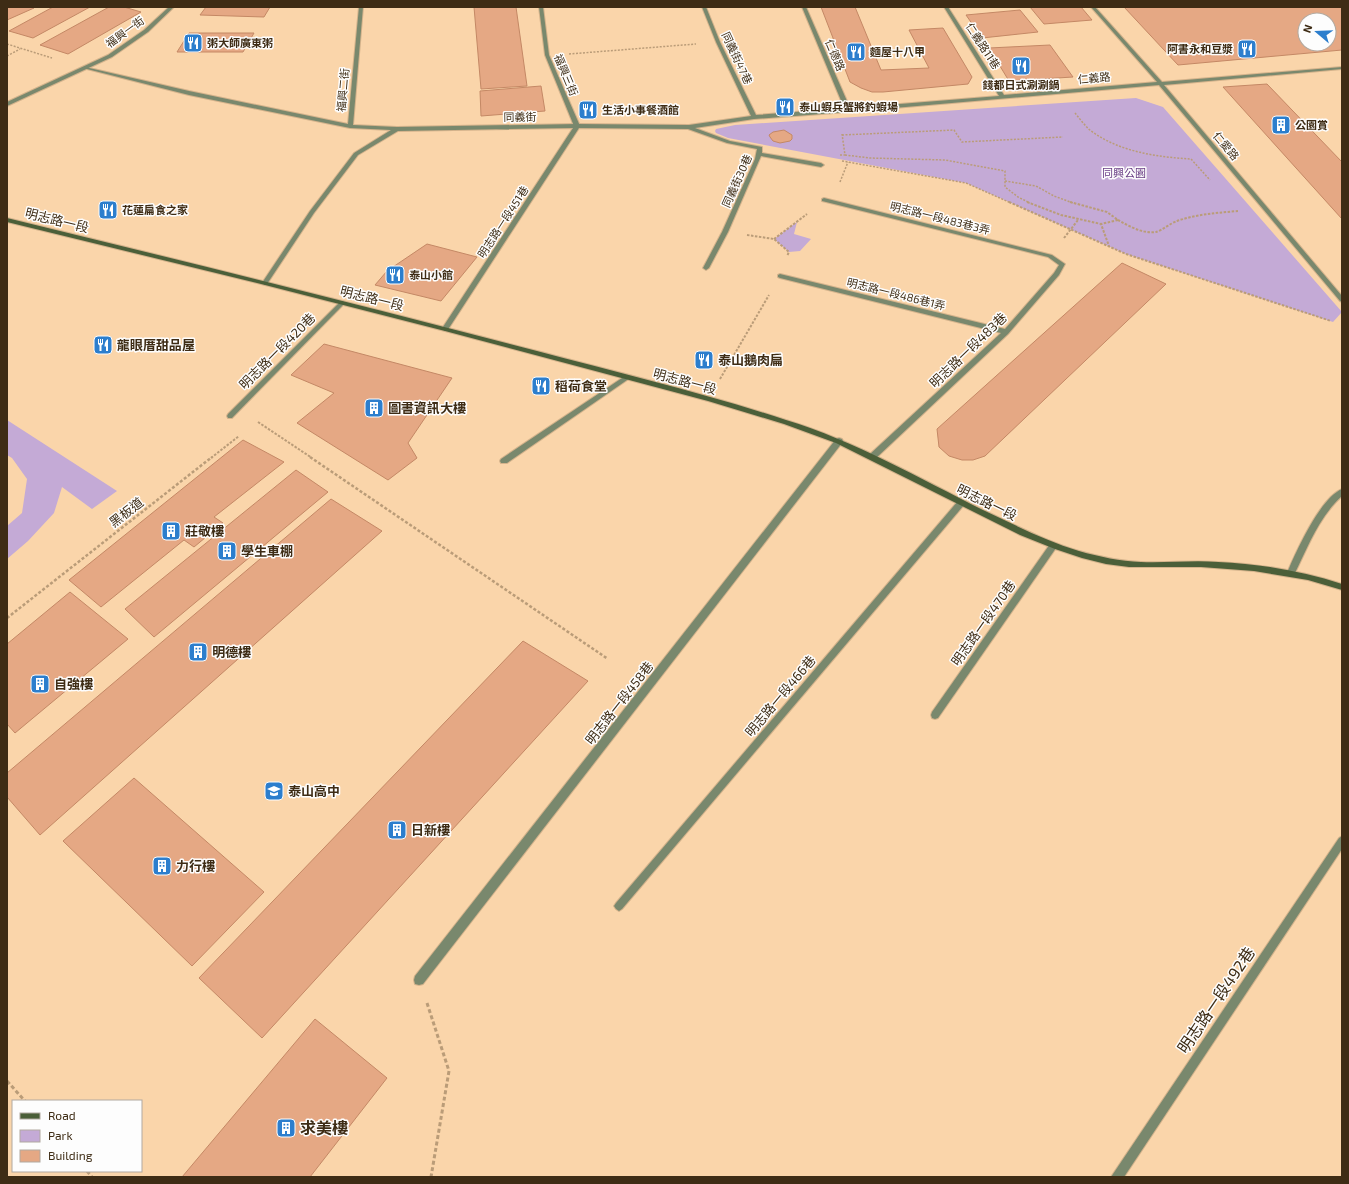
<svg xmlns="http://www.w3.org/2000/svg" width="1349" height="1184" viewBox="0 0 1349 1184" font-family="'Exo 2','Noto Sans TC',sans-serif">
  <rect width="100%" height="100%" fill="#fad5aa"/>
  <g fill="#c4aad6">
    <polygon points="1136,98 1163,107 1342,312 1333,322 1126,254 966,183 728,138 716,133 715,131 716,129 735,125"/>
    <polygon points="797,222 794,234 811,239 800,251 789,252 774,239"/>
    <polygon points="7,420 117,491 92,509 62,487 54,513 28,541 7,559 7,526 22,513 27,479 12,458 7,455"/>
  </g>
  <g fill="#e5a884" stroke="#c48865" fill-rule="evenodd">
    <polygon points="7,7 31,7 34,8 7,20"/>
    <polygon points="53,7 90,7 33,38 9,31"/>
    <polygon points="109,7 124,7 141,12 68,54 40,45"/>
    <polygon points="206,7 270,7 264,17 200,15"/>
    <polygon points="474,7 516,7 527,86 481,89"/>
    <polygon points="821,7 855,7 881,70 929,68 909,30 943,28 972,77 968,84 883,92 872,92 861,88 850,82"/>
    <polygon points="1030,7 1081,7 1092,20 1044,24"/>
    <path d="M1124,7H1342V50L1178,65ZM1305,20H1329V44H1305Z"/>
    <polygon points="1020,10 1038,32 982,38 966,15"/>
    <polygon points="189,33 254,33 243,52 177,52"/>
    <polygon points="1050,45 1073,77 1009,81 989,48"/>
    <polygon points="1267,84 1342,162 1342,219 1223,87"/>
    <polygon points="541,86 545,111 481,116 480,91"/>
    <polygon points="784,130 792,135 792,139 790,141 780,143 773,141 770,137 769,135 773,132"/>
    <polygon points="427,244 477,257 441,301 375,285 387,271"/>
    <polygon points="1122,263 1166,284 985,456 973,460 962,460 949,456 939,447 937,429"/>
    <polygon points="324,344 452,378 408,443 417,458 388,480 297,423 334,393 291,375"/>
    <polygon points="243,440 284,462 214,517 223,523 194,547 184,540 101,607 69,580"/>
    <polygon points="296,470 328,492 154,637 125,609"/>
    <polygon points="331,499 382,531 40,835 7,797 7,773"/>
    <polygon points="70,592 128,639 15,733 7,724 7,644"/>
    <polygon points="523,641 588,681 262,1038 199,978"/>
    <polygon points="134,778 264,892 192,966 63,841"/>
    <polygon points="315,1019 387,1078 310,1177 182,1177"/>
  </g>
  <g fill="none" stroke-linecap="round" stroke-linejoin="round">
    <g stroke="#d4b38c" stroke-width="2">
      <g id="service">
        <polygon points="359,7 363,7 353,125 397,127 577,124 689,125 751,116 716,42 702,7 706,7 720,42 756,115 848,108 851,110 848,112 754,119 695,128 730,141 762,147 762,153 821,163 824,165 821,167 761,156 728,232 709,268 706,270 703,268 722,232 755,159 757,149 727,143 688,129 579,128 447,331 445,331 442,329 443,327 573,128 398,131 358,155 314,213 267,284 265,285 262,283 310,211 354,153 391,130 350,128 189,95 83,68 85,67 189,91 348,124"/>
        <polygon points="824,198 1052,255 1065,264 1059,275 1008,334 875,459 872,460 868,457 869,455 1001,333 780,278 778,277 778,275 780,274 1005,329 1054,273 1059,265 1048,257 822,201 822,199"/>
        <polygon points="342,301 344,302 344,304 232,418 228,418 227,416 228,414 340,302"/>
        <polygon points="625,376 629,376 630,378 507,463 501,463 500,461 501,459"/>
        <polygon points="839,438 842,439 843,441 842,443 423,984 419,985 415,984 414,980 415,976 836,439"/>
        <path d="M1342,489V496C1318,518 1308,547 1294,575H1288L1287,573C1296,552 1320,498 1342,489Z"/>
        <polygon points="961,500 965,503 964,505 622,909 619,911 616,909 614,906 616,903 958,501"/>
        <polygon points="1053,543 1057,546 1056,548 938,718 935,719 932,718 931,715 932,712 1050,544"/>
        <polygon points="1342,836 1342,849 1124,1177 1111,1177 1339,838"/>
      </g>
    </g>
    <g stroke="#d4b38c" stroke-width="2">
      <g id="minor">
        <polygon points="169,7 174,7 148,32 112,57 7,106 7,102 108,55 144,30"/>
        <polygon points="539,7 543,7 549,55 580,126 579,127 574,126 545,55"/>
        <polygon points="802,7 806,7 850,108 999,96 944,7 948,7 1004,95 1157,82 1091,7 1095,7 1162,82 1342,67 1342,69 1164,85 1342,296 1342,302 1340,301 1159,85 848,112 845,110"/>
      </g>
    </g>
    <g stroke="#d4b38c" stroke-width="2">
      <path id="secondary" d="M7,218C184,261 361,305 537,351C620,373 704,393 786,420C855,441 919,478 983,510C1015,525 1046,541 1079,551C1100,557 1120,561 1141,562C1167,563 1193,560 1218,562C1261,564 1302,571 1342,584V590L1308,580L1254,571L1201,567H1129L1106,564L1082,558L1055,549L1020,535L836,443L784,424L708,401L445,331L265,285L7,222Z"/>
    </g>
    <g stroke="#ba9c78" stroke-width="1.5" stroke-dasharray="2 1.5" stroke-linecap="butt">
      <polyline points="7,44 52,58"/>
      <polyline points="569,54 696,44"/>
      <polyline points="7,56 20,49"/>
      <path d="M1075,113C1080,119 1085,126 1091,131C1120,152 1157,157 1191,159L1210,180"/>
      <polyline points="842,135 954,130 962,142 1063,137"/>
      <polyline points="840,155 845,155 842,134"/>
      <polyline points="845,155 870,158 945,160 1005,171 1005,187 1018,197 1030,203"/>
      <polyline points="842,161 966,183 1011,203"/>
      <polyline points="1005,181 1036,186 1054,196 1073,203"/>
      <polyline points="840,182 848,162"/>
    </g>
    <g stroke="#ba9c78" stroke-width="2" stroke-dasharray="2.5 1.5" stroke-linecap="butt">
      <polyline points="1009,202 1126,254 1331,321"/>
      <polyline points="1027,202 1061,215 1101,224 1109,246"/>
      <polyline points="1070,202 1107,212 1118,220 1101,224"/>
      <path d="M1118,220C1129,226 1142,234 1156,232C1161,231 1171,223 1177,221C1197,214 1217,213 1238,211"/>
      <polyline points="747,235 774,239 789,252 787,256"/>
      <polyline points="1064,238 1078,220"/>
      <polyline points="774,239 807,214"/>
      <polyline points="720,379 769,295"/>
      <polyline points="258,422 312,458"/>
      <polyline points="211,458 239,436"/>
    </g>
    <g stroke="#ba9c78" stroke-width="2.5" stroke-dasharray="3 2" stroke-linecap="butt">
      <polyline points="310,457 608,659"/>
      <polyline points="7,618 212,457"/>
    </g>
    <g stroke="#ba9c78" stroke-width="3" stroke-dasharray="4 2.5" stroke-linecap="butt">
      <polyline points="427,1003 449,1071 431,1177"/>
      <polyline points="7,1081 25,1101"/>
      <polyline points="87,1171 92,1177"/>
    </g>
    <use href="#service" fill="#79886d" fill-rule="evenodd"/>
    <use href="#minor" fill="#79886d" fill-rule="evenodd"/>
    <use href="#secondary" fill="#4b5f39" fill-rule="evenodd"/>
  </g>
  <defs>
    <g id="restaurant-square" transform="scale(1)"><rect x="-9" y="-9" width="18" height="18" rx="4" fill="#2c7ecd" stroke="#fdfdfd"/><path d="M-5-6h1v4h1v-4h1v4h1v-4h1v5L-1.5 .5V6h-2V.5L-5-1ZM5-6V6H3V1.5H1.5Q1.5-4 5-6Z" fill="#fff"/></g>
    <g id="building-square" transform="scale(1)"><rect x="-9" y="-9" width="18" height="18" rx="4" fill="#2c7ecd" stroke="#fdfdfd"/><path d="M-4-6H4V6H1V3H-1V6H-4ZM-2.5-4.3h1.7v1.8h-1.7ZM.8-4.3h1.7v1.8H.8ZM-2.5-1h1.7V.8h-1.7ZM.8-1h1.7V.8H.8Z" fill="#fff"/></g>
    <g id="school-square" transform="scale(1)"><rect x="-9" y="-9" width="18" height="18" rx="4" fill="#2c7ecd" stroke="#fdfdfd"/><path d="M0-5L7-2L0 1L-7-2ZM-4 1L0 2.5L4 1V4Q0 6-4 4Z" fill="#fff"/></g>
  </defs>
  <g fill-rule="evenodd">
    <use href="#restaurant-square" x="193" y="43"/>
    <use href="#restaurant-square" x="1247" y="49"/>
    <use href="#restaurant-square" x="856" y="52"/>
    <use href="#restaurant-square" x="1021" y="66"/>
    <use href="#restaurant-square" x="785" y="107"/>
    <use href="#restaurant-square" x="588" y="110"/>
    <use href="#building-square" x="1281" y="125"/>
    <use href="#restaurant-square" x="108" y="210"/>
    <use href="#restaurant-square" x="395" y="275"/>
    <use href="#restaurant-square" x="103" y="345"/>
    <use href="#restaurant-square" x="704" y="360"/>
    <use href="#restaurant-square" x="541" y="386"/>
    <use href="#building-square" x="374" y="408"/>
    <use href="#building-square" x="171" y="531"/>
    <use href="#building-square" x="227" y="551"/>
    <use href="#building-square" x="198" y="652"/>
    <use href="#building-square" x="40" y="684"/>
    <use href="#school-square" x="274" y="791"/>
    <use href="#building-square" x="397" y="830"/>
    <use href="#building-square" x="162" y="866"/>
    <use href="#building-square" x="286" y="1128"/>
  </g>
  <g text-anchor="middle" stroke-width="3" stroke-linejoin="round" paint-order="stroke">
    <g font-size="11" fill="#3e2c15" stroke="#fdfdfd">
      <text transform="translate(125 32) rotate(-36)" y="4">福興一街</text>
      <text transform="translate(983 46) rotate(57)" y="4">仁義路11巷</text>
      <text transform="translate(835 55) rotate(67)" y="4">仁德路</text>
      <text transform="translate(737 58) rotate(65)" y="4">同義街47巷</text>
      <text transform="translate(566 75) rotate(67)" y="4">福興三街</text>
      <text transform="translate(1094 78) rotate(-5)" y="4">仁義路</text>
      <text transform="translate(343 90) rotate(-85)" y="4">福興二街</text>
      <text transform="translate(520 117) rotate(-1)" y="4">同義街</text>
      <text transform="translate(1226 146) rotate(50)" y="4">仁愛路</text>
      <text transform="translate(737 181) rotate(-66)" y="4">同義街30巷</text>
      <text transform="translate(940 218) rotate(14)" y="4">明志路一段483巷3弄</text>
      <text transform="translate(503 222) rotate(-57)" y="4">明志路一段451巷</text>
      <text transform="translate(896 294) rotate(14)" y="4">明志路一段486巷1弄</text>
    </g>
    <g font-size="11" font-weight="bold" fill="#3e2c15" stroke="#fdfdfd" text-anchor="start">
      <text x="207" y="47">粥大師廣東粥</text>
      <text x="1233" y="53" text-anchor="end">阿書永和豆漿</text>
      <text x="870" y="56">麵屋十八甲</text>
      <text x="1021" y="89" text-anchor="middle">錢都日式涮涮鍋</text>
      <text x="799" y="111">泰山蝦兵蟹將釣蝦場</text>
      <text x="602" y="114">生活小事餐酒館</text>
      <text x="1295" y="129">公園賞</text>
      <text x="122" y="214">花蓮扁食之家</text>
      <text x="409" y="279">泰山小館</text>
    </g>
    <g font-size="11" fill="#663982" stroke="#fdfdfd">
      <text x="1124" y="177">同興公園</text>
    </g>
    <g font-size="13" fill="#3e2c15" stroke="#fdfdfd">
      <text transform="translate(57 220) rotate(14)" y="5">明志路一段</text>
      <text transform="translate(372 298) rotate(14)" y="5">明志路一段</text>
      <text transform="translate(968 350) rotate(-44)" y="5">明志路一段483巷</text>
      <text transform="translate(277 351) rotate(-45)" y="5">明志路一段420巷</text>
      <text transform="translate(685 381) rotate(15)" y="5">明志路一段</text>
      <text transform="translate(987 502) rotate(26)" y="5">明志路一段</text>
      <text transform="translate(126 512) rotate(-38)" y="5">黑板道</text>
      <text transform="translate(983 623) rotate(-55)" y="5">明志路一段470巷</text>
      <text transform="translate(780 696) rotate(-50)" y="5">明志路一段466巷</text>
      <text transform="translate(619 703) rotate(-52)" y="5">明志路一段458巷</text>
    </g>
    <g font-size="13" font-weight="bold" fill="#3e2c15" stroke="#fdfdfd" text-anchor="start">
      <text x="117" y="350">龍眼厝甜品屋</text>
      <text x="718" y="365">泰山鵝肉扁</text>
      <text x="555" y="391">稻荷食堂</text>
      <text x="388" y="413">圖書資訊大樓</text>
      <text x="185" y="536">莊敬樓</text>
      <text x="241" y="556">學生車棚</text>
      <text x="212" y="657">明德樓</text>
      <text x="54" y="689">自強樓</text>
      <text x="288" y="796">泰山高中</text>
      <text x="411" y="835">日新樓</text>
      <text x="176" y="871">力行樓</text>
    </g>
    <g font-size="16" fill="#3e2c15" stroke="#fdfdfd">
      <text transform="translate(1216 1000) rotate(-56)" y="6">明志路一段492巷</text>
    </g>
    <g font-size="16" font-weight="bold" fill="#3e2c15" stroke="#fdfdfd" text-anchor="start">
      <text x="300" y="1134">求美樓</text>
    </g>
  </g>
  <rect width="1349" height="1184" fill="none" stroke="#3e2c15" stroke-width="16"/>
  <rect x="12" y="1100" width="130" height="72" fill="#fdfdfd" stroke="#b1a9a0"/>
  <rect x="20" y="1113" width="20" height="6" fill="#4b5f39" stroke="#b1a9a0"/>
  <text x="48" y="1120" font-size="12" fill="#3e2c15">Road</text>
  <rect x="20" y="1130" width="20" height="12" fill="#c4aad6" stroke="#b1a9a0"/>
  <text x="48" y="1140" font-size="12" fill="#3e2c15">Park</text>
  <rect x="20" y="1150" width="20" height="12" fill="#e5a884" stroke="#b1a9a0"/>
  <text x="48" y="1160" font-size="12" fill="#3e2c15">Building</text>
  <g transform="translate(1317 32) rotate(289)"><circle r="19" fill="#fdfdfd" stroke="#b1a9a0"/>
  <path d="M0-3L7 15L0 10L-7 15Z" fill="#2c7ecd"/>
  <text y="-6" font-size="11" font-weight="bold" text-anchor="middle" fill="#3e2c15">N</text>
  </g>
</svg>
